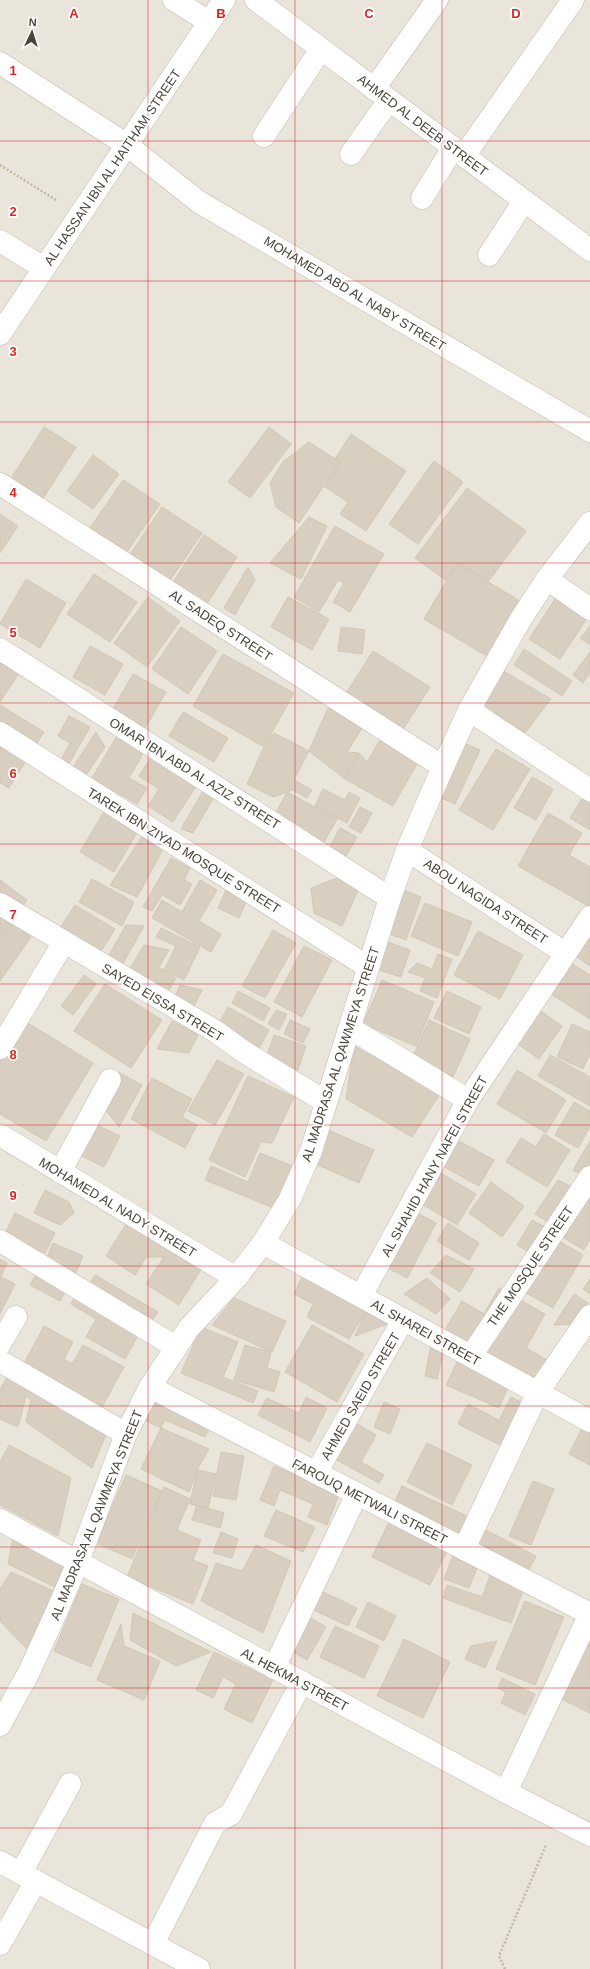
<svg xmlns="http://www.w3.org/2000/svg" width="590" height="1969" viewBox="0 0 590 1969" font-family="Arial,sans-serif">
  <rect width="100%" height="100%" fill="#f6f3ec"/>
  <rect fill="#eae5da" x="0" y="0" width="590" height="1969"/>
  <g fill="#d8cfc1" stroke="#d3c7b4">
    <polygon points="44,427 76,447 42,500 10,480"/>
    <polygon points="269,427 291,444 250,498 228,482"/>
    <polygon points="351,434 406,471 366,531 340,514 348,502 325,487 340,462 335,459"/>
    <polygon points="309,442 340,462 299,523 276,507 270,483 283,462"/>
    <polygon points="93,455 119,474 93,509 67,491"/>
    <polygon points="434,461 463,482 418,544 389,524"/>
    <polygon points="123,480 160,504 124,556 88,531"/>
    <polygon points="467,488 526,531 488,582 457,563 447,581 415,558"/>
    <polygon points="162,507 202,533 167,585 127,559"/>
    <polygon points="0,514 18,526 0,553"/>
    <polygon points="309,517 327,526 301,579 270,563"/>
    <polygon points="335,526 384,554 350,612 333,602 344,583 338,580 319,612 294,597"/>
    <polygon points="204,535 237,557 203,610 169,588"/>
    <polygon points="457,563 525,604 492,659 424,619"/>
    <polygon points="248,567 255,580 235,615 224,608"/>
    <polygon points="94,574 137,602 110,642 67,614"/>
    <polygon points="26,579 66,603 40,648 0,624"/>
    <polygon points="557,596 588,617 560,659 529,639"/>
    <polygon points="148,597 180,621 147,667 114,643"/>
    <polygon points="288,597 329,619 312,650 271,627"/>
    <polygon points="590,626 590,645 580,638"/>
    <polygon points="181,627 217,651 188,694 152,669"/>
    <polygon points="341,627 365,630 362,654 338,651"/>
    <polygon points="90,646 123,664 105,695 73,677"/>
    <polygon points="524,649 572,681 562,696 514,665"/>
    <polygon points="373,651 430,687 402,731 345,695"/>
    <polygon points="590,652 590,673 583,683 573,675"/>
    <polygon points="223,654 294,693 264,747 193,706"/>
    <polygon points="0,661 19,673 0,702"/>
    <polygon points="500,669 551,699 525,733 480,702"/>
    <polygon points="133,674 166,692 143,732 111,713"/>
    <polygon points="0,705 44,732 9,788 0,783"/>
    <polygon points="328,708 362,728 347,752 359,753 345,779 309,751"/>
    <polygon points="183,712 228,738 214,762 169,736"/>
    <polygon points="69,716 90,727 65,771 57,767 70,743 58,736"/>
    <polygon points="96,732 105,747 84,778 71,770"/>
    <polygon points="274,733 309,751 294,780 312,790 307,798 293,790 273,797 247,784 264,747"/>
    <polygon points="117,736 144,752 129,778 147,788 137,804 92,778"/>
    <polygon points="380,740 418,762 393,806 345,779 359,753 367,762"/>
    <polygon points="464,743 480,750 455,804 439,797"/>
    <polygon points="496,749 530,769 493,830 459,810"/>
    <polygon points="153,754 198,783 173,822 148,806 159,789 139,776"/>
    <polygon points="532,777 553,789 536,820 514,808"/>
    <polygon points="323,789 345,800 349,792 360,798 347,823 315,806"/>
    <polygon points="203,791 214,797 193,833 181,829"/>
    <polygon points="287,792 337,819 323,844 273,818"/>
    <polygon points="582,799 590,804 590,830 570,818"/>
    <polygon points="360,807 372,813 361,833 349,827"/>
    <polygon points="105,810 139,829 114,872 80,852"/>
    <polygon points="548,813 582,833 569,855 590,867 590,907 518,866"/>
    <polygon points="340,828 357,837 343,861 327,852"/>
    <polygon points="142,837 162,851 137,897 110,885"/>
    <polygon points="171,858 190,868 184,880 192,884 180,905 162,895 152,911 143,907"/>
    <polygon points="337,878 359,888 342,926 314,913 311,888"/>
    <polygon points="92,879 134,902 122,926 79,902"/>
    <polygon points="0,880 27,900 0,938"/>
    <polygon points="200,880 217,890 199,921 221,934 211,952 152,918 162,900 182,912"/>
    <polygon points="401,889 421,897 406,940 386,933"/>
    <polygon points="226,890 247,900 239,918 218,908"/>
    <polygon points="425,903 472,922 458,956 411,936"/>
    <polygon points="75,905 115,929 100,953 60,928"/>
    <polygon points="12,923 31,937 0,981 0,940"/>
    <polygon points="126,925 144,926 122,965 108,957"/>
    <polygon points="161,928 200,947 184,980 164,970 176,946 156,937"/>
    <polygon points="273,930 296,943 265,998 242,986"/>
    <polygon points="478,931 523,955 500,999 454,975"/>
    <polygon points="590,937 590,966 577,957"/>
    <polygon points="385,941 410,950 401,977 376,969"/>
    <polygon points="144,945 169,950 159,967 176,978 166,995 128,972"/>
    <polygon points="304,946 332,960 302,1017 274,1002"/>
    <polygon points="438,954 452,959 437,998 420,991 425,978 408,972 417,963 432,969"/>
    <polygon points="571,963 590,975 590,1019 551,994"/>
    <polygon points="84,975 96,984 73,1015 61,1006"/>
    <polygon points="382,980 434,1002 416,1046 363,1024"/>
    <polygon points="105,984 162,1020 131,1068 74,1031"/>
    <polygon points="180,985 202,990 192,1010 173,1000"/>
    <polygon points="238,991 270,1008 263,1021 232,1003"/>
    <polygon points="447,991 481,1007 469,1034 434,1018"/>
    <polygon points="228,1007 269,1030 256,1054 215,1031"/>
    <polygon points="538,1009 562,1026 539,1059 515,1042"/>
    <polygon points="276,1010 287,1014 279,1030 268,1024"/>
    <polygon points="23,1020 93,1063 46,1141 0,1114 0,1058"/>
    <polygon points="290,1020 310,1029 303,1043 284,1034"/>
    <polygon points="429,1020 470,1039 453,1077 412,1059"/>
    <polygon points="172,1021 198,1035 189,1053 157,1049"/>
    <polygon points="572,1024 590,1032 590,1054 583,1069 557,1057"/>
    <polygon points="274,1035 306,1046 295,1078 267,1056"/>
    <polygon points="354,1046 440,1094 412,1137 346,1099"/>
    <polygon points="550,1055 590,1077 590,1106 538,1076"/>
    <polygon points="217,1060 244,1074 215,1125 188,1111"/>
    <polygon points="517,1070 566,1100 546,1133 497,1104"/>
    <polygon points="118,1072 142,1085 119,1127 101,1104"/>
    <polygon points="248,1076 294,1097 272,1143 261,1142 245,1177 209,1160"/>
    <polygon points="152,1078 192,1099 182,1117 197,1125 185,1148 131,1119"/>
    <polygon points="574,1102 590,1111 590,1127 578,1148 555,1135"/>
    <polygon points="93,1123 120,1136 104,1167 78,1154"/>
    <polygon points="326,1129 374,1150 359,1183 311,1162"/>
    <polygon points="544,1134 570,1150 547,1187 506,1162 521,1138 536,1147"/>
    <polygon points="457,1140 494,1160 479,1186 442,1166"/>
    <polygon points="590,1141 590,1166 584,1176 573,1170"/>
    <polygon points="260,1153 293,1166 276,1209 205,1180 211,1166 248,1182"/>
    <polygon points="439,1172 476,1194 457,1225 420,1203"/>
    <polygon points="558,1180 574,1188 551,1224 535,1214"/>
    <polygon points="491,1182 524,1206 502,1237 469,1213"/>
    <polygon points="45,1190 69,1202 74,1213 60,1225 34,1213"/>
    <polygon points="590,1192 590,1239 584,1250 559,1235"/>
    <polygon points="415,1212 436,1223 407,1278 386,1267"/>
    <polygon points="15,1213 55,1233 45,1253 5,1234"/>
    <polygon points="131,1216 205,1263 179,1305 146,1284 164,1257 146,1257 135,1275 106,1256"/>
    <polygon points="532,1220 547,1228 532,1254 517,1245"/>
    <polygon points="448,1223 479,1243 469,1260 437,1241"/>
    <polygon points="555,1239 583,1255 553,1308 526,1293"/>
    <polygon points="53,1243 83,1256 75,1275 45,1262"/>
    <polygon points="446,1255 474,1269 460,1292 430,1273"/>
    <polygon points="0,1259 7,1263 1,1277 15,1284 0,1314"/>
    <polygon points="37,1273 67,1289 60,1301 30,1285"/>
    <polygon points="95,1275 158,1312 150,1324 88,1286"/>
    <polygon points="303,1275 366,1307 365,1312 349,1339 307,1317 313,1304 294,1294"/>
    <polygon points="427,1278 450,1299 436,1314 404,1294"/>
    <polygon points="590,1279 590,1294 583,1289"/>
    <polygon points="499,1288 507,1292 472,1352 442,1335 462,1301 484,1314"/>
    <polygon points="574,1294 588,1303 574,1324 554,1325"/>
    <polygon points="75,1296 140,1332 125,1359 86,1337 96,1319 71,1304"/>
    <polygon points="515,1297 545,1314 526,1348 550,1362 536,1385 482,1354"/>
    <polygon points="234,1298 286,1321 272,1352 212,1325"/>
    <polygon points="365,1312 390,1323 355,1336"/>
    <polygon points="312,1325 364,1354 337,1402 285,1372"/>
    <polygon points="44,1326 73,1342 64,1359 72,1364 83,1345 124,1367 97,1416 19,1373"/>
    <polygon points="201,1327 238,1342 223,1377 258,1391 253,1403 181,1373"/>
    <polygon points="245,1345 271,1352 267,1368 280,1372 274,1392 234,1380"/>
    <polygon points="431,1346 444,1349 437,1379 425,1376"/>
    <polygon points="458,1360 510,1383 499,1408 446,1385"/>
    <polygon points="7,1377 108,1430 92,1468 26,1422 31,1400 26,1396 18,1427 0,1419 0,1390"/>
    <polygon points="306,1397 327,1408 310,1442 258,1415 267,1398 299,1413"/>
    <polygon points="511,1397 526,1405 504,1447 458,1424 468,1404 499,1420"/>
    <polygon points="155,1400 211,1425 205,1437 165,1420 161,1428 146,1421"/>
    <polygon points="384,1402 400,1409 390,1434 374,1427"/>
    <polygon points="354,1422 376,1435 361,1462 384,1475 379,1483 333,1458"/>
    <polygon points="161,1428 209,1449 197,1470 189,1492 141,1469"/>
    <polygon points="582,1428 590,1431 590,1465 569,1454"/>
    <polygon points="427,1443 472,1465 452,1505 407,1482"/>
    <polygon points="9,1445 71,1478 58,1536 0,1505 0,1462"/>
    <polygon points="221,1452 244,1456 236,1500 213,1496"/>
    <polygon points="274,1466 340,1492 327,1525 308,1517 313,1504 280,1490 274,1506 260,1500"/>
    <polygon points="197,1470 216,1474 208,1508 190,1504"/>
    <polygon points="126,1475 162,1491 132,1559 96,1543"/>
    <polygon points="533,1481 554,1489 531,1545 509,1536"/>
    <polygon points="402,1486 471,1518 460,1540 392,1508"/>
    <polygon points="164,1487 190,1499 177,1530 201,1540 193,1560 208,1566 193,1604 127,1577"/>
    <polygon points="197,1505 224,1513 220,1528 192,1520"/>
    <polygon points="276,1510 315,1527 303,1552 264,1536"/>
    <polygon points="390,1520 448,1549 430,1585 372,1557"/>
    <polygon points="482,1528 536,1556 526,1575 472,1547"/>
    <polygon points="221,1532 238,1539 232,1558 213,1553"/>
    <polygon points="13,1538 64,1564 55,1587 8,1564"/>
    <polygon points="256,1545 291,1561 263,1633 201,1601 216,1563 242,1571"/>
    <polygon points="454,1553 479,1563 469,1588 444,1579"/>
    <polygon points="11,1572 58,1593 30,1652 0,1621 0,1589"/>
    <polygon points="491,1573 525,1585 511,1623 443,1598 447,1585 482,1597"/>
    <polygon points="82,1584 119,1599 91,1667 54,1651"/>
    <polygon points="321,1591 357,1608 348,1626 307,1607"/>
    <polygon points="525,1601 564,1617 535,1685 496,1669"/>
    <polygon points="368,1602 396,1616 384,1641 356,1627"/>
    <polygon points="133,1613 211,1652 176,1666 130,1640"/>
    <polygon points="307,1616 326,1627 307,1660 288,1649"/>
    <polygon points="121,1624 124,1646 160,1661 144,1700 97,1680"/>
    <polygon points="335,1626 379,1646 364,1678 320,1657"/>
    <polygon points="590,1635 590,1713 557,1697"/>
    <polygon points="404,1639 450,1662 423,1718 377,1696"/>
    <polygon points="497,1641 485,1668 465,1659 471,1646"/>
    <polygon points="214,1652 273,1680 252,1723 224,1709 236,1684 223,1677 213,1698 196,1690"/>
    <polygon points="502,1678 535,1694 525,1715 501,1703 506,1692 498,1688"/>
  </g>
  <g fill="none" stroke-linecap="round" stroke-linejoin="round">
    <g stroke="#c2bbae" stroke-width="23">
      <g id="minor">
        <polyline points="174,0 209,22"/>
        <polyline points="256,0 590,250"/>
        <polyline points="0,63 127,145 199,202 590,431"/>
        <polyline points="374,89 437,0"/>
        <polyline points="264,136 321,49"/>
        <polyline points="351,154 389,100"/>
        <polyline points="464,156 573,0"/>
        <polyline points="422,198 453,148"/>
        <polyline points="0,241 44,268"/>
        <polyline points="489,255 524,201"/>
        <polyline points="0,334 224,0"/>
        <polyline points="0,484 443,767"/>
        <polyline points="547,579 590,609"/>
        <polyline points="0,649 390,898"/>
        <polyline points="469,710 590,790"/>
        <polyline points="0,733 368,967"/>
        <polyline points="407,850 565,953"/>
        <polyline points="0,904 215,1031 244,1052 326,1102"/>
        <polyline points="350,1028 468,1100"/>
        <polyline points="0,1048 64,942"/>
        <polyline points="0,1135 236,1278"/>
        <polyline points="60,1172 110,1080"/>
        <polyline points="0,1241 176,1347"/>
        <polyline points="263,1243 590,1421"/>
        <polyline points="361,1296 468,1100 590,917"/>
        <polyline points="0,1344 16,1317"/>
        <polyline points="471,1356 590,1177"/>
        <polyline points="0,1361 126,1434"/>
        <polyline points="150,1387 590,1614"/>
        <polyline points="316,1473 403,1320"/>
        <polyline points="0,1520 506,1792 590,1835"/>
        <polyline points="464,1549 538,1392 590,1316"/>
        <polyline points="274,1668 357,1494"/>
        <polyline points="0,1725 29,1672 56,1613 78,1562 126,1434 150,1387 189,1328 236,1278 263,1243 290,1199 311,1151 390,898 407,850 443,767 469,710 522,617 547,579 590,523"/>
        <polyline points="506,1792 590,1614"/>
        <polyline points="0,1862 199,1969"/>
        <polyline points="21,1873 70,1784"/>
        <polyline points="0,1944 36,1881"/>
        <polyline points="153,1944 215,1823 231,1814 302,1682"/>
      </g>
    </g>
    <g stroke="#c4b79f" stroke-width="2.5" stroke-dasharray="2 2" stroke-linecap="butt">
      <polyline points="0,165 56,200"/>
      <polyline points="505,1969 499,1956 546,1845"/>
    </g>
    <use href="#minor" stroke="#fff" stroke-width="22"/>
  </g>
  <path fill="none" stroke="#d62828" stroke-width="1" stroke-opacity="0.55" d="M148,0V1969M295,0V1969M442,0V1969M0,141H590M0,281H590M0,422H590M0,563H590M0,703H590M0,844H590M0,984H590M0,1125H590M0,1266H590M0,1406H590M0,1547H590M0,1688H590M0,1828H590"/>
  <g text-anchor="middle" stroke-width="3.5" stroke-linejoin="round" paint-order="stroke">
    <g font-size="13" fill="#4b4439" stroke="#fff">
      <text transform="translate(423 125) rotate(37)" y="5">AHMED AL DEEB STREET</text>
      <text transform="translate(112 167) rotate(-56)" y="5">AL HASSAN IBN AL HAITHAM STREET</text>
      <text transform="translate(355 293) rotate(31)" y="5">MOHAMED ABD AL NABY STREET</text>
      <text transform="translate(221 625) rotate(33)" y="5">AL SADEQ STREET</text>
      <text transform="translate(195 773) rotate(32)" y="5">OMAR IBN ABD AL AZIZ STREET</text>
      <text transform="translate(184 850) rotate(32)" y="5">TAREK IBN ZIYAD MOSQUE STREET</text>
      <text transform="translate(486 901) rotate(33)" y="5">ABOU NAGIDA STREET</text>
      <text transform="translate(163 1002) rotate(31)" y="5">SAYED EISSA STREET</text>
      <text transform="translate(340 1054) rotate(-72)" y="5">AL MADRASA AL QAWMEYA STREET</text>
      <text transform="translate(434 1166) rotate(-61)" y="5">AL SHAHID HANY NAFEI STREET</text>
      <text transform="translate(118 1207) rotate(31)" y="5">MOHAMED AL NADY STREET</text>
      <text transform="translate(530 1266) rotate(-56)" y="5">THE MOSQUE STREET</text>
      <text transform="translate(426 1332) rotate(29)" y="5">AL SHAREI STREET</text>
      <text transform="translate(360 1396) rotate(-60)" y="5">AHMED SAEID STREET</text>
      <text transform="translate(370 1501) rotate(27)" y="5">FAROUQ METWALI STREET</text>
      <text transform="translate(96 1515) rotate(-68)" y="5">AL MADRASA AL QAWMEYA STREET</text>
      <text transform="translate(295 1679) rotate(28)" y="5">AL HEKMA STREET</text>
    </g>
  </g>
  <g font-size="13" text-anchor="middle" font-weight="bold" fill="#d62828" stroke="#fff" stroke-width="3.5" stroke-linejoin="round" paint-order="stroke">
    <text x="74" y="18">A</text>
    <text x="221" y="18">B</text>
    <text x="369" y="18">C</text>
    <text x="516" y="18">D</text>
    <text x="13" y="75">1</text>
    <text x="13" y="216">2</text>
    <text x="13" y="356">3</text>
    <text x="13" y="497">4</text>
    <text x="13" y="637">5</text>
    <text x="13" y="778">6</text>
    <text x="13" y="919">7</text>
    <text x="13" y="1059">8</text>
    <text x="13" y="1200">9</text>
  </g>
  <g transform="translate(32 32) rotate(4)" stroke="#ffffff" stroke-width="3" paint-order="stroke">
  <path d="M0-3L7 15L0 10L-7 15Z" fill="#4b4439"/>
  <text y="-6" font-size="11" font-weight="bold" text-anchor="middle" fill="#4b4439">N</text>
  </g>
</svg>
